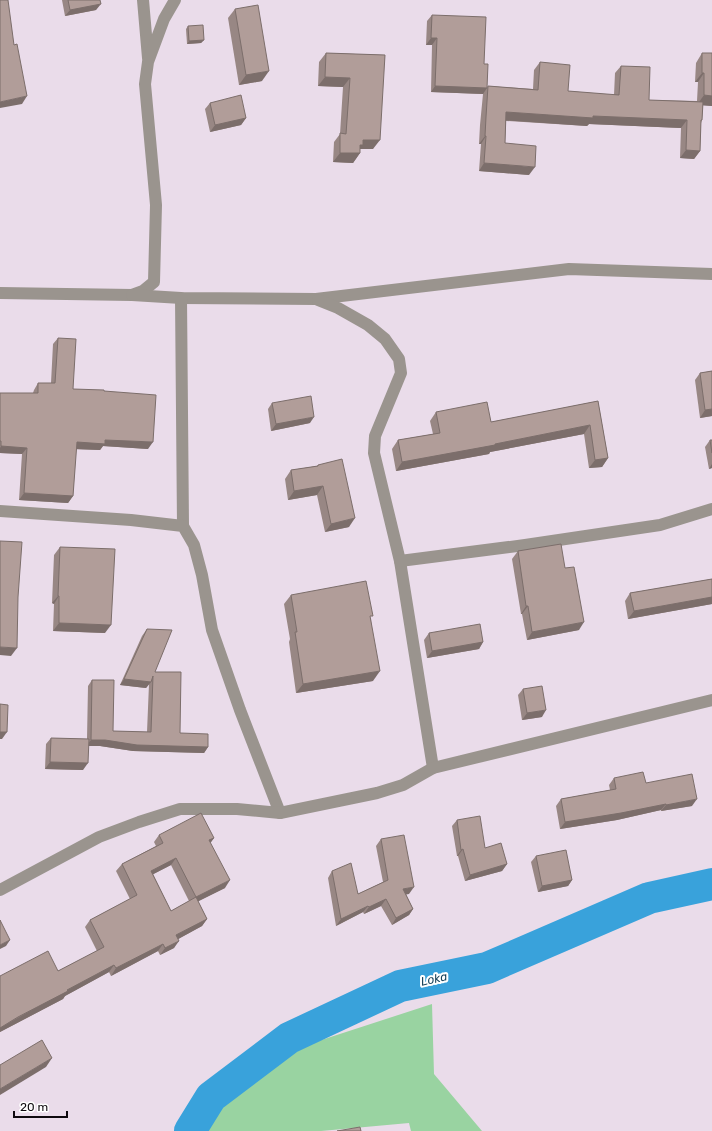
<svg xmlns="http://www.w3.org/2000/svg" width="712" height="1131" viewBox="0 0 712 1131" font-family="Rubik,sans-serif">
  <rect width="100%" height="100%" fill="#eadcea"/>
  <polygon fill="#99d3a1" points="432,1004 434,1074 482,1131 411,1131 409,1123 321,1131 185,1131 194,1118 238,1092 303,1046"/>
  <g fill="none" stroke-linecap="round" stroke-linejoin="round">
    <polyline stroke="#39a2db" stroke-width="32" points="190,1131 211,1097 289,1038 400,986 487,968 649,898 712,884"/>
    <g stroke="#9a948e" stroke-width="12">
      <polyline points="143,0 148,58"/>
      <polyline points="0,293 132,295 143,291 154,282 156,205 145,84 148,62 164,19 175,0"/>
      <polyline points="132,295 181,298 316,299 569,269 712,274"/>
      <polyline points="181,298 183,526"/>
      <polyline points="318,300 338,308 368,325 385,339 399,359 401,373 375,436 374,453 400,561 433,768"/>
      <polyline points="0,511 131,520 183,526 194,545 202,575 212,630 240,710 280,813"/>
      <polyline points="400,561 525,545 660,525 712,509"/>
      <polyline points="0,890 99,837 139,822 180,809 237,809 280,813 377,793 403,785 433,768 712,700"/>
    </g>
  </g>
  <g fill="#988784" fill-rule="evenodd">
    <polygon points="62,0 100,0 96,10 65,16"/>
    <polygon points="235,9 262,81 239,85 228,18"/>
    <polygon points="432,15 484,64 487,88 488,86 533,89 534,70 540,62 568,91 614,95 615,73 621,66 649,100 697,101 698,82 695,82 696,63 702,53 712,53 712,106 703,105 702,120 701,123 700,151 694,159 680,158 681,128 589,124 587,126 506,121 505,143 529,175 479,171 481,144 479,144 480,125 483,94 431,92 432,45 426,45 427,21"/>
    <polygon points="188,26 204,40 201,43 187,44 186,29"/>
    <polygon points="326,53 385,55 373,149 360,149 360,153 353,163 333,162 334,142 340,134 343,87 318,86 319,62"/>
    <polygon points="210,103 246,118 241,125 210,132 205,109"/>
    <polygon points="58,338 73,389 104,391 148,449 103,446 100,450 76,449 73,496 68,503 19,500 22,454 0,453 0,393 33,393 34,390 38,383 51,383 53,344"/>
    <polygon points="712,371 712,416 700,418 695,380 700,373"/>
    <polygon points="598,401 608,458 602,467 589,468 584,434 490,452 489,454 396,471 392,449 398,440 433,434 430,421 436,412 491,422"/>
    <polygon points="272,403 310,423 271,431 268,409"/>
    <polygon points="710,440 712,440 712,468 709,469 705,447"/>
    <polygon points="318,465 349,527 325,532 317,495 288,500 285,479 291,470 317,466"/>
    <polygon points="60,547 105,633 53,631 54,604 52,603 54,555"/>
    <polygon points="518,551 565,568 579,630 527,640 522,614 521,614 512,559"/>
    <polygon points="712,579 712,604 628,619 625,601 630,593"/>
    <polygon points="291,595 371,618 373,681 296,693 289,642 290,639 284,604"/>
    <polygon points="147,629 155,672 180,733 208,747 204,753 133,751 100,746 88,746 83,770 45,769 46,744 51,738 87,739 88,686 92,680 113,731 147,732 149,684 146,688 120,685 142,636"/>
    <polygon points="429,633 483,642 479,649 427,658 424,640"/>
    <polygon points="523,689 542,717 522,720 518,695"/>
    <polygon points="614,778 646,783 692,806 661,811 661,810 617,820 560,829 556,806 561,799 610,790 609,785"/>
    <polygon points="457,820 485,848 507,864 502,871 465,881 458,856 457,856 452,826"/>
    <path d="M159,835L214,838L210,843L225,888L198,901L207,919L202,926L178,939L174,948L160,955L158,951L111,976L109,972L65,996L63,999L0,1032V976L58,971L97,951L85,927L90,920L130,899L116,871L122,864L156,846L154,842ZM171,865L189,901L171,911L153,874Z"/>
    <polygon points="381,839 409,894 406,894 413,909 409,915 392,925 381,906 364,914 363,912 336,926 328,878 332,871 358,894 383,882 376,846"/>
    <polygon points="536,856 572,880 568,886 538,892 531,862"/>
  </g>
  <g fill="#7c6e6b">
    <polygon points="101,4 96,10 65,16 70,10"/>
    <polygon points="431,38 437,38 432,45 426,45"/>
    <polygon points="204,40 201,43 187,44 189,41"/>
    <polygon points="269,71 262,81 239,85 246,75"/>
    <polygon points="702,73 704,73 698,82 695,82"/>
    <polygon points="325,77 350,78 343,87 318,86"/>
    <polygon points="435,86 487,88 483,94 431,92"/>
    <polygon points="704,95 712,96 712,106 697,105"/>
    <polygon points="27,96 22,104 0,108 0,102"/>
    <polygon points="506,112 593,116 687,120 681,128 589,124 587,126 500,120"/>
    <polygon points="246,118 241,125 210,132 215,125"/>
    <polygon points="485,136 486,136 481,144 479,144"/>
    <polygon points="363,140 380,140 373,149 360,149 360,153 353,163 333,162 340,153"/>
    <polygon points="686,150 700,151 694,159 680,158"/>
    <polygon points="484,163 535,167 529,175 479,171"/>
    <polygon points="712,409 712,416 700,418 705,410"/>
    <polygon points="314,417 310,423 271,431 276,424"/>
    <polygon points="590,425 584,434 490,452 489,454 396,471 402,462"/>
    <polygon points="105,440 153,442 148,449 103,446 100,450 72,449 77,442"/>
    <polygon points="1,446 27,448 22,454 0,453 0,448"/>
    <polygon points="608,458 602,467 589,468 595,460"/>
    <polygon points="712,464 712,468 709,469"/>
    <polygon points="323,486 317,495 288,500 294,491"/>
    <polygon points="24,493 73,496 68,503 19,500"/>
    <polygon points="355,518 349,527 325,532 331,524"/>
    <polygon points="58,596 59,596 54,604 52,603"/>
    <polygon points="712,597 712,604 628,619 634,611"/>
    <polygon points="526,606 528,606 522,614 521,614"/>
    <polygon points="584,622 579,630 527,640 532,632"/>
    <polygon points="59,623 111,625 105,633 53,631"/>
    <polygon points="483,642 479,649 427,658 432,651"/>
    <polygon points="0,647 17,648 11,656 0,655"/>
    <polygon points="380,671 373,681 296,693 303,684"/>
    <polygon points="124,679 151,682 146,688 120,685"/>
    <polygon points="546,710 542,717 522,720 527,713"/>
    <polygon points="0,732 7,732 2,739 0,739"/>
    <polygon points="91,740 105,740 208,747 204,753 133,751 100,746 86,746"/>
    <polygon points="50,762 88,763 83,770 45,769"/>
    <polygon points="697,799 692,806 661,811 666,805"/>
    <polygon points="666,804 661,810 617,820 560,829 565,822"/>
    <polygon points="214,838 209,845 209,840"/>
    <polygon points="463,849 458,856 457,856 461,850"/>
    <polygon points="176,858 171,865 146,878 151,871"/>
    <polygon points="507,864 502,871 465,881 470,875"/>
    <polygon points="230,880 225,888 191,905 196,897"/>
    <polygon points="572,880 568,886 538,892 542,886"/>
    <polygon points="414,887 409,894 398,896 403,889"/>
    <polygon points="386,899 381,906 364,914 369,907"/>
    <polygon points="368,906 363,912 336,926 341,919"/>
    <polygon points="413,909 409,915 392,925 396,918"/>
    <polygon points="207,919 202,926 171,943 176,935"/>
    <polygon points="10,940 6,946 0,949 0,945"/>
    <polygon points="179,941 174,948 160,955 165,948"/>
    <polygon points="163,944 158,951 111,976 116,968"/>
    <polygon points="114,965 109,972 65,996 63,999 0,1032 0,1028 67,990"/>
    <polygon points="52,1058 46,1067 0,1095 0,1089"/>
  </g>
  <g fill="#b19d99" stroke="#7c6e6b" fill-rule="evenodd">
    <polygon points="0,0 8,0 14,45 17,44 27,96 0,102"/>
    <polygon points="68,0 100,0 101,4 70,10"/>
    <polygon points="258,5 269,71 246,75 235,9"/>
    <polygon points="432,15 486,17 484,64 488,64 487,88 435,86 437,38 431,38"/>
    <polygon points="203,25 204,40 189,41 188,26"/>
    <polygon points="326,53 385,55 380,140 363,140 363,145 360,145 360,153 340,153 340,133 346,134 350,78 325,77"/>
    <polygon points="702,53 712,53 712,96 704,95 704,73 702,73"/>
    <polygon points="540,62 570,65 568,91 619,95 621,66 650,67 649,100 703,102 702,120 701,120 700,151 686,150 687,120 593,116 593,118 506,112 505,143 536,146 535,167 484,163 486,136 485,136 486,117 488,86 538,90"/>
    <polygon points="241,95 246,118 215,125 210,103"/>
    <polygon points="58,338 76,339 73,389 104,390 104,391 156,395 153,442 105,440 105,444 77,442 73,496 24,493 27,448 1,446 1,441 0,441 0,393 38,393 38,383 55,383"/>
    <polygon points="712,371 712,409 705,410 700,373"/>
    <polygon points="311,396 314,417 276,424 272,403"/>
    <polygon points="598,401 608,458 595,460 590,425 495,444 495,445 402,462 398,440 440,433 436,412 487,402 491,422"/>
    <polygon points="710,440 712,440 712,453"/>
    <polygon points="342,459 355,518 331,524 323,486 294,491 291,470 318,466 318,465"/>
    <polygon points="0,541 22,542 18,597 17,648 0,647"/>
    <polygon points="561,544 565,568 574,567 584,622 532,632 528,606 526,606 518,551"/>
    <polygon points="60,547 115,549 111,625 59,623 59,596 58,596"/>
    <polygon points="712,579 712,597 634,611 630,593"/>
    <polygon points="366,581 373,616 370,616 380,671 303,684 295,632 297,632 291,595"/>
    <polygon points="480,624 483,642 432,651 429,633"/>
    <polygon points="147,629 172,630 155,672 181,672 180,733 208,734 208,747 137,745 105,740 91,740 92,680 114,680 113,731 151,732 153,676 151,682 124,679"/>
    <polygon points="542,686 546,710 527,713 523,689"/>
    <polygon points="0,704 8,705 7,732 0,732"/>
    <polygon points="51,738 89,739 88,763 50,762"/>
    <polygon points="643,772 646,783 692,774 697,799 666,805 666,804 621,813 565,822 561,799 616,789 614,778"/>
    <path d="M201,813L214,838L209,840L230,880L196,897L207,919L176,935L179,941L165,948L163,944L116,968L114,965L67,990L68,991L18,1017L0,1028V976L48,951L58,971L104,947L90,920L137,895L122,864L163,843L159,835ZM176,858L196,897L171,911L151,871Z"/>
    <polygon points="480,816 485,848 501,843 507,864 470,875 463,849 461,850 457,820"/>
    <polygon points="404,835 414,887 403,889 413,909 396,918 386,899 369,907 368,906 341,919 332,871 351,863 358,894 388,880 381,839"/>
    <polygon points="566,850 572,880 542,886 536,856"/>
    <polygon points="0,920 10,940 0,945"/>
    <polygon points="42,1040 52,1058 0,1089 0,1065"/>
    <polygon points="360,1127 361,1131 337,1131"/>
  </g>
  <g text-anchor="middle" stroke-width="4" stroke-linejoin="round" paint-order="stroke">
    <g font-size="12" font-style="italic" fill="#143f57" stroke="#fff">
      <text transform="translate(434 979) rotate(-12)" y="4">Loka</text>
    </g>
  </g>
  <path d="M14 1111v6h53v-6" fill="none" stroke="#0e090e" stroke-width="2"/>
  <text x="20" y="1111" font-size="12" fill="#0e090e" stroke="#ffffff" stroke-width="3" paint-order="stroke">20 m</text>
</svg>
